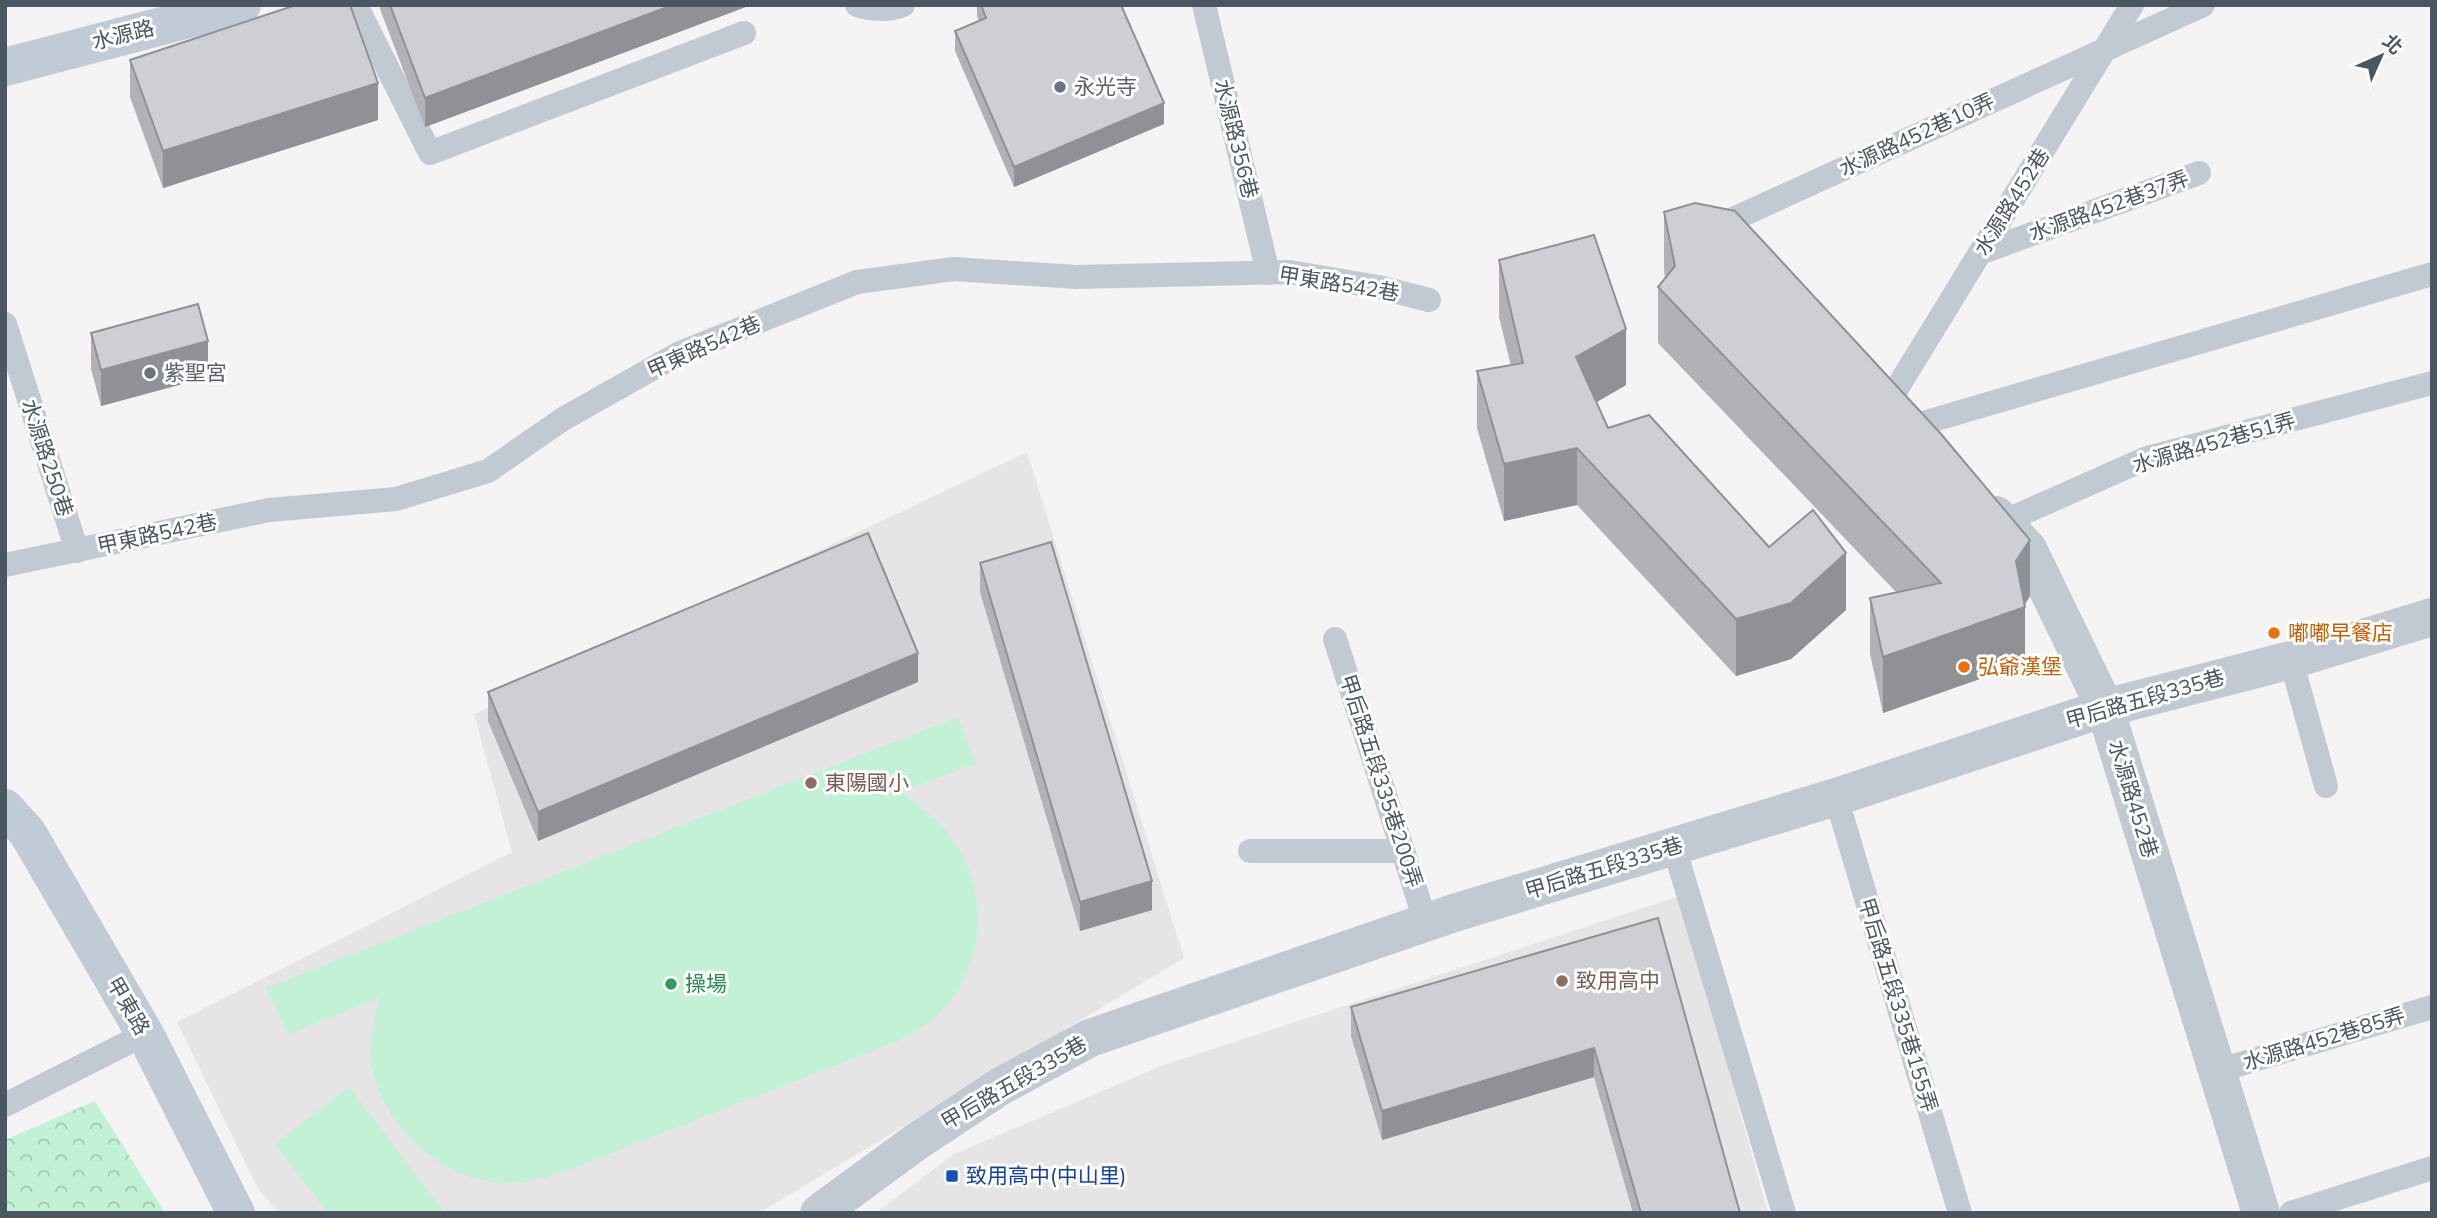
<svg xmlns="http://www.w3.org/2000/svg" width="2437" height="1218" viewBox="0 0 2437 1218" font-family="Mulish,'Noto Sans TC',sans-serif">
  <defs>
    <pattern id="park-crowns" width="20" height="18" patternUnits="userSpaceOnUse" patternTransform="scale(1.75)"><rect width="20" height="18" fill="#c3f1d5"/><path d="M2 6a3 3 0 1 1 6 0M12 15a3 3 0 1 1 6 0" fill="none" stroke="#a0c6b0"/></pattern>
  </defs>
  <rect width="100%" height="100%" fill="#f5f3f3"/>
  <g fill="#e6e4e5">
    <polygon points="1027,452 1184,958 759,1213 279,1213 258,1189 177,1022 512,852 474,714"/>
    <polygon points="1680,896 1768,1213 876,1213 954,1154 1161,1066"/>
  </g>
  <g fill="#c3f1d5">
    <path d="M958,717L976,763L901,792C921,807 942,822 956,844C989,896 985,968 940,1013C929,1025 914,1033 900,1040L566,1171C548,1176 532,1182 514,1183C449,1186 388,1133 373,1072C367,1047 374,1023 379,998L288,1034L266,988Z"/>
    <polygon points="349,1087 445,1213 328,1213 275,1144"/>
  </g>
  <polygon fill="url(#park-crowns)" points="95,1101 165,1213 5,1213 5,1140"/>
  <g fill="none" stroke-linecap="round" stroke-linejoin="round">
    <g stroke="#c1cad2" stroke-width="24">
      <polyline points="356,5 430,153 744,33"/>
      <path d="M857,5C873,10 888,11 903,5"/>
      <polyline points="1204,5 1268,273"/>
      <polyline points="1711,231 1729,221 2203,5"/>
      <polyline points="1980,253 2199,173"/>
      <polyline points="5,324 77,551"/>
      <polyline points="1891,398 2132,5"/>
      <polyline points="1916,425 2432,274"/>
      <polyline points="2003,522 2147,458 2432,383"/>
      <polyline points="5,565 269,510 396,499 488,471 563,419 680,353 857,282 954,269 1076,277 1290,272 1378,287 1429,300"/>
      <polyline points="1335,639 1426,923"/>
      <polyline points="2291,660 2326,786"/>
      <polyline points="1836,797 1960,1213"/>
      <polyline points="1674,847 1784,1213"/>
      <polyline points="1250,851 1403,851"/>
      <polyline points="2217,1071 2432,1007"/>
      <polyline points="5,1105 145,1034"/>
      <polyline points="2291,1213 2432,1168"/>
    </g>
    <g stroke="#c1cad2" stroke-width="38">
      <polyline points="1996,515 2028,549 2105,708 2261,1213"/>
      <polyline points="819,1213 916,1142 1001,1086 1090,1038 1454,913 1836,797 2105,708 2291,660 2432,617"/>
    </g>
    <g stroke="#c1cbd6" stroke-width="38">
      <polyline points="5,67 242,5"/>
      <polyline points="5,808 27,832 145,1034 236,1213"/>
    </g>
  </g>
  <g fill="#b0b2b7">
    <polygon points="380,5 751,5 425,127 380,9"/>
    <polygon points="977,5 1121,5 1164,124 1014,187 955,51 955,31 979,21 977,16"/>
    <polygon points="130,60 378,120 163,188 130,97"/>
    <polygon points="1664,212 2030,596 2025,605 2025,663 1883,713 1870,654 1870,598 1896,592 1658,343 1658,287 1665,278 1664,269"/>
    <polygon points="1499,260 1626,385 1597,402 1608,428 1769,547 1846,610 1791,659 1736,676 1577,505 1504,521 1477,428 1477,371 1511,366 1499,317"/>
    <polygon points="91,333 208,377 101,406 91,369"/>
    <polygon points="980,563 1152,910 1080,931 980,592"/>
    <polygon points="918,682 538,841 488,721 488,692"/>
    <polygon points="1658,918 1740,1213 1633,1213 1594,1077 1382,1140 1351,1036 1351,1007"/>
  </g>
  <g fill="#909195">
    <polygon points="673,5 751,5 425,127 425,98"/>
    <polygon points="378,83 378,120 163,188 163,151"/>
    <polygon points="1164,103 1164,124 1014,187 1014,167"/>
    <polygon points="1626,329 1626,385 1576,414 1576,357"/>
    <polygon points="208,341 208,377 101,406 101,370"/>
    <polygon points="1577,448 1577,505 1504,521 1504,464"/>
    <polygon points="2030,540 2030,596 2022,608 2025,607 2025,663 1883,713 1883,657"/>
    <polygon points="1846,553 1846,610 1791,659 1736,676 1736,619"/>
    <polygon points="918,653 918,682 538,841 538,812"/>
    <polygon points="1152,881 1152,910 1080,931 1080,902"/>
    <polygon points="1594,1048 1594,1077 1382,1140 1382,1111"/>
  </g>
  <g fill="#cdcfd5" stroke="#909195" stroke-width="2">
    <polygon points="296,5 350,5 378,83 163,151 130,60"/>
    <polygon points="390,5 673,5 425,98"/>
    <polygon points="981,5 1121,5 1164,103 1014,167 955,31 986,18"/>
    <polygon points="1695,203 1735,211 1941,434 2030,540 2016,561 2025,607 1883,657 1870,598 1941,583 1658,287 1675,266 1664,212"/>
    <polygon points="1594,235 1626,329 1576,357 1608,428 1649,415 1769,547 1813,510 1846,553 1791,603 1736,619 1577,448 1504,464 1477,371 1523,363 1499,260"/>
    <polygon points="198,304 208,341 101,370 91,333"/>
    <polygon points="868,533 918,653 538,812 488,692"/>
    <polygon points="1051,542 1152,881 1080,902 980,563"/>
    <polygon points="1658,918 1740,1213 1641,1213 1594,1048 1382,1111 1351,1007"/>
  </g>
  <g fill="#6b7280" stroke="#fff" stroke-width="2.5">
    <circle cx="1060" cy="87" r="7"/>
    <circle cx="150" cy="373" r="7"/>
  </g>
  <g fill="#e8710a" stroke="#fff" stroke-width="2.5">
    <circle cx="2274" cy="633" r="7"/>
    <circle cx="1964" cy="667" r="7"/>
  </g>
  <g fill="#8d6e63" stroke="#fff" stroke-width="2.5">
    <circle cx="811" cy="783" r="7"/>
    <circle cx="1562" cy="981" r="7"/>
  </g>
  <circle fill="#2e9e5b" stroke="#fff" stroke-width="2.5" cx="671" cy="984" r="7"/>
  <rect fill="#1a4fb4" stroke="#fff" stroke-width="2.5" x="945" y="1169" width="14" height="14" rx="3.5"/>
  <g text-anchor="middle" stroke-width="6" stroke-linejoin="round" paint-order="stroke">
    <g font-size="21" fill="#4a5661" stroke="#fff">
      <text transform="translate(123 35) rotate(-14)" y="7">水源路</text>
      <text transform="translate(1917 135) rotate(-25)" y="7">水源路452巷10弄</text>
      <text transform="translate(1236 139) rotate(76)" y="7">水源路356巷</text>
      <text transform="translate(2012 202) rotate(-58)" y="7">水源路452巷</text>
      <text transform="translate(2109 206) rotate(-20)" y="7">水源路452巷37弄</text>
      <text transform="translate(1339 284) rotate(9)" y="7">甲東路542巷</text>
      <text transform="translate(704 347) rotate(-24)" y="7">甲東路542巷</text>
      <text transform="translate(2214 443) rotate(-16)" y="7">水源路452巷51弄</text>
      <text transform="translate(47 458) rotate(72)" y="7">水源路250巷</text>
      <text transform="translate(157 534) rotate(-12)" y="7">甲東路542巷</text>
      <text transform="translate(2145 699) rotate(-16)" y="7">甲后路五段335巷</text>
      <text transform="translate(1381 781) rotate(72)" y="7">甲后路五段335巷200弄</text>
      <text transform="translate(2133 799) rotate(73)" y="7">水源路452巷</text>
      <text transform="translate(1604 868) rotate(-17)" y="7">甲后路五段335巷</text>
      <text transform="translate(1898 1005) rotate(73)" y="7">甲后路五段335巷155弄</text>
      <text transform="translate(128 1006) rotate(60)" y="7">甲東路</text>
      <text transform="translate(2324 1039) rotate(-17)" y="7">水源路452巷85弄</text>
      <text transform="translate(1014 1083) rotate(-30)" y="7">甲后路五段335巷</text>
    </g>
    <g font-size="21" fill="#5b616d" stroke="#fff" text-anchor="start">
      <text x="1074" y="94">永光寺</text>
      <text x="164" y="380">紫聖宮</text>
    </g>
    <g font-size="21" fill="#c56008" stroke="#fff" text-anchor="start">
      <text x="2288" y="640">嘟嘟早餐店</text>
      <text x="1978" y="674">弘爺漢堡</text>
    </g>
    <g font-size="21" fill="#785e54" stroke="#fff" text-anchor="start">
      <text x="825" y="790">東陽國小</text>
      <text x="1576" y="988">致用高中</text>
    </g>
    <g font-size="21" fill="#27864d" stroke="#fff" text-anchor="start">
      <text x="685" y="991">操場</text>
    </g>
    <g font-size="21" fill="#164399" stroke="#fff" text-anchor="start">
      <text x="966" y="1183">致用高中(中山里)</text>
    </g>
  </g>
  <rect width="2437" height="1218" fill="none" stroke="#4a5661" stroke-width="14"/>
  <g transform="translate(2381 56) rotate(45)" stroke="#ffffff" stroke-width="5" paint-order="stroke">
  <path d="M0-5L12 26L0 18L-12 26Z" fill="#4a5661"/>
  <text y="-10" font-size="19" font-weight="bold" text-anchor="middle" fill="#4a5661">北</text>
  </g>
</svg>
